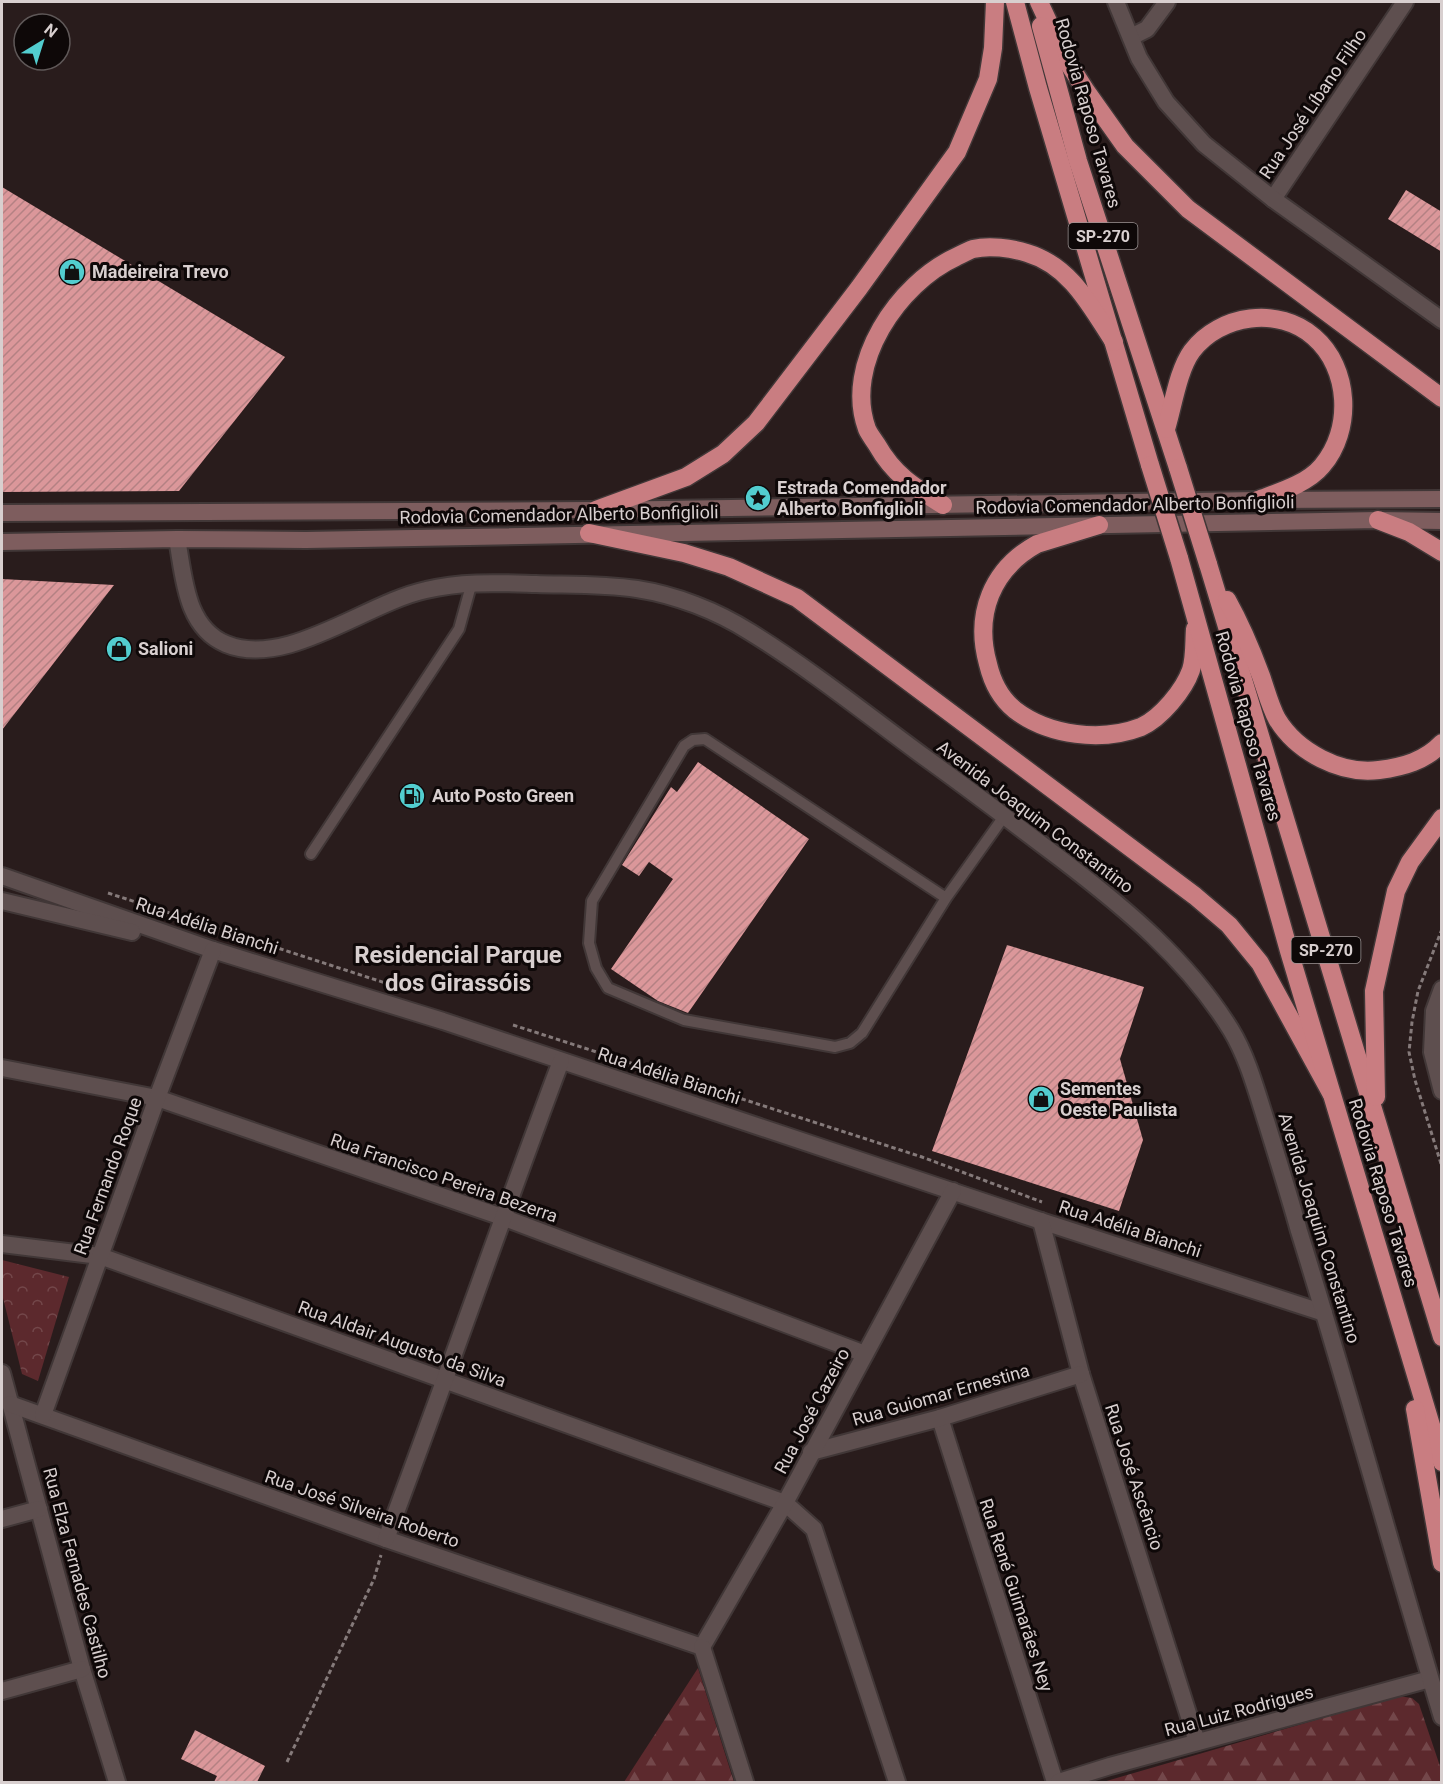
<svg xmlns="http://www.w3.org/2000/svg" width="1443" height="1784" viewBox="0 0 1443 1784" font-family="Roboto,sans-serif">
  <defs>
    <pattern id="forest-firs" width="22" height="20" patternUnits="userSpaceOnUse" patternTransform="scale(1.5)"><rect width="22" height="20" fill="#5c292d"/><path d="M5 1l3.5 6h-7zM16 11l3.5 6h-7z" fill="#73474a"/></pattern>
    <pattern id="park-crowns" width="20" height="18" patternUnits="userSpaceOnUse" patternTransform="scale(1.5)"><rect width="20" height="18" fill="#5c292d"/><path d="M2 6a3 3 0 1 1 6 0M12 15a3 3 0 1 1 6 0" fill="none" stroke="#73474a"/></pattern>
    <pattern id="building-hatch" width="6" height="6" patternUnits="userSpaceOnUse" patternTransform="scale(1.5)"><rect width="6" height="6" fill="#db979a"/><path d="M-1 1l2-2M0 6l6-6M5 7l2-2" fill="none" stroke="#b48183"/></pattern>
  </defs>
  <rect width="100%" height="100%" fill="#291c1c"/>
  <g fill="url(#forest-firs)">
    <polygon points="698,1668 734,1782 624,1782"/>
    <polygon points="1398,1696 1412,1698 1419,1704 1442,1772 1441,1782 1103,1782"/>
  </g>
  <polygon fill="url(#park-crowns)" points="2,1260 69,1277 38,1381 22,1374 2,1294"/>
  <g fill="url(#building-hatch)">
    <polygon points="2,187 285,357 179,491 2,492"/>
    <polygon points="1406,190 1442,212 1442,252 1388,219"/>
    <polygon points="2,579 114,585 2,730"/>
    <polygon points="698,762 809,839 688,1013 658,1001 611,969 673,879 649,862 639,876 622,865 671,787 677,792"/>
    <polygon points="1007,945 1144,987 1120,1059 1143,1140 1119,1211 932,1151"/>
    <polygon points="195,1730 265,1766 257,1782 214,1782 217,1776 181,1759"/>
  </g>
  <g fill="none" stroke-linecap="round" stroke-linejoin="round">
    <g stroke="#413737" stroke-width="14">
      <g id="service">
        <polyline points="311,854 459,629 472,582"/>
        <polyline points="946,898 705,739 693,740 684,746 592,901 589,943 596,968 608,988 684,1020 835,1047 850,1043 862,1033 946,898 1005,815"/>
      </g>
    </g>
    <g stroke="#413737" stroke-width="20">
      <g id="minor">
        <polyline points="1131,37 1147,29 1167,2"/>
        <polyline points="1273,199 1405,2"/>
        <polyline points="2,876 213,950 443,1021 1041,1221 1324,1313"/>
        <polyline points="2,901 132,932"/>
        <polyline points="2,1068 157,1098 502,1217 865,1354"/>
        <polyline points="1041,1221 1081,1374 1197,1742"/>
        <polyline points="2,1244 100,1256 785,1503 814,1529 897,1782"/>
        <polyline points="2,1373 82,1669 117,1782"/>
        <polyline points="10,1404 386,1539 702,1647"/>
        <polyline points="43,1415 157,1098 213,950"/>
        <polyline points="940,1418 1055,1782"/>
        <polyline points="811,1452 940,1418 1081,1374"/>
        <polyline points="2,1519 39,1509"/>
        <path d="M386,1539C446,1380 501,1220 561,1061"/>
        <polyline points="702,1647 785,1503 953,1191"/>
        <polyline points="702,1647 745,1782"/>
        <polyline points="2,1691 82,1669"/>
        <polyline points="1059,1782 1110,1766 1430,1679"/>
      </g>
    </g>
    <g stroke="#413737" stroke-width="20">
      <g id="tertiary">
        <polyline points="1116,2 1139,58 1166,102 1204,144 1273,199 1442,320"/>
        <path d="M177,539C184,576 185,627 226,644C286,669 366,603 426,590C463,581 499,583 536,584C570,585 604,584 637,589C676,595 717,611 750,632C810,669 866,714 923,756C969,789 1015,824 1061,859C1125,908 1188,960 1231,1030C1248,1058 1257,1093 1267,1124C1278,1160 1289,1195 1299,1231C1349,1392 1393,1555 1442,1717"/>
        <polyline points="1442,989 1434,1011 1432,1052 1442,1091"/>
      </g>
    </g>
    <g stroke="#413737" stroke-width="20">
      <g id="secondary">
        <polyline points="2,513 596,510 1258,500 1442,499"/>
        <polyline points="2,542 177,539 306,540 1378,520 1442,521"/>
      </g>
    </g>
    <g stroke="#413737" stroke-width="21">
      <g id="motorway">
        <polyline points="1015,2 1038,88 1150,465"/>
        <polyline points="1039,2 1065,58 1086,91 1125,146 1188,209 1442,398"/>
        <polyline points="1041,26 1078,161 1178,468"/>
        <path d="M1166,429C1173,406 1178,370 1192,351C1220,314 1279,306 1314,337C1350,368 1353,430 1322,466C1307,484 1279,492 1258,500"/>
        <path d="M943,505C914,487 894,475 877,445C874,440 869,434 867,429C843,364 899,283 956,257C962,254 967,251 973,249C989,245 1011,248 1027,253C1071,266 1091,307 1114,342"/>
        <polyline points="596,510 686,477 723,454 756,423 859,288 957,152 988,79 993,48 995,2"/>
        <polyline points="1378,520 1409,532 1442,552"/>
        <path d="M1099,525L1037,544C992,569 974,614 988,664C992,681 1000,698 1015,710C1049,736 1102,742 1141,727C1161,718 1184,690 1191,670C1195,658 1194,642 1195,629"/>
        <polyline points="589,533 684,553 729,567 797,598 1195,896 1229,925 1260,963 1331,1093"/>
        <polyline points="1179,558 1289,951 1442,1462"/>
        <polyline points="1208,564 1442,1337"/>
        <path d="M1227,600C1241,625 1251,649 1261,676C1266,690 1270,706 1277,719C1297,752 1341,775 1379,770C1403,767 1425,761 1442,743"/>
        <polyline points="1376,1097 1374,991 1396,891 1410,862 1442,818"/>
        <polyline points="1415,1409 1442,1563"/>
      </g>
    </g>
    <g stroke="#857a7a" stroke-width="3" stroke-dasharray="4.5 3" stroke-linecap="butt">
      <polyline points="108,893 407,990"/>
      <polyline points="1442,929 1418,991 1412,1022 1409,1052 1415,1080 1442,1167"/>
      <polyline points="513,1025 922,1157 1042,1202"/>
      <polyline points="287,1762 374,1579 381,1555"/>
    </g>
    <use href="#service" stroke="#5e4f4f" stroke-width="10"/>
    <use href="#minor" stroke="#5e4f4f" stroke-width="16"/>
    <use href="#tertiary" stroke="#5e4f4f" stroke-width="16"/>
    <use href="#secondary" stroke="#7e5d5e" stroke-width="16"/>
    <use href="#motorway" stroke="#c97d81" stroke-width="18"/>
    <g stroke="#413737" stroke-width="21" stroke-linecap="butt">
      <g id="motorway-bridge">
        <polyline points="1150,465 1179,558"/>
        <polyline points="1178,468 1208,564"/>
      </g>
    </g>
    <use href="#motorway-bridge" stroke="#c97d81" stroke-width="18"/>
  </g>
  <defs>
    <g id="shop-disc" transform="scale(1.35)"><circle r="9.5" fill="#52cdcf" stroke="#0e0808"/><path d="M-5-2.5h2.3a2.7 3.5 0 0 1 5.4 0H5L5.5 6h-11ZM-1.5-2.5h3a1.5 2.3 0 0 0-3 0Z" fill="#111"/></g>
    <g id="sight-disc" transform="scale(1.35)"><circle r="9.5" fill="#52cdcf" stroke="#0e0808"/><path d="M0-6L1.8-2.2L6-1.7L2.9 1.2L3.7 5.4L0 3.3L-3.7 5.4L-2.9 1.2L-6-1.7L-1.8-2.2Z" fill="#111"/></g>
    <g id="fuel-disc" transform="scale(1.35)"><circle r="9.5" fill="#52cdcf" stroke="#0e0808"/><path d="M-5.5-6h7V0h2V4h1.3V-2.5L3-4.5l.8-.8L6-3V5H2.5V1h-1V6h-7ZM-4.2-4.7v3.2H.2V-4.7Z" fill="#111"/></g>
  </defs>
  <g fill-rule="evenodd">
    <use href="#shop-disc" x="72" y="272"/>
    <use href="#sight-disc" x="758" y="498"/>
    <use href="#shop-disc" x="119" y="649"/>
    <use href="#fuel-disc" x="412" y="796"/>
    <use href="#shop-disc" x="1041" y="1099"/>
  </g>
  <g text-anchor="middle" stroke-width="6" stroke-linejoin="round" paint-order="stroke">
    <g fill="#0e0808" stroke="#9b9393" stroke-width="1.5">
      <rect x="1068.5" y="223" width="69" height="26" rx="4.5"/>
      <rect x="1291.5" y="937" width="69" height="26" rx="4.5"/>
    </g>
    <g font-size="16" font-weight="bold" fill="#d8cfcf">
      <text x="1103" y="242">SP-270</text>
      <text x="1326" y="956">SP-270</text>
    </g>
    <g font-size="18" fill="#d8cfcf" stroke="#0e0808">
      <text transform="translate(1313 104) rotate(-56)" y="6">Rua José Líbano Filho</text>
      <text transform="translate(1088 113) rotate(74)" y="6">Rodovia Raposo Tavares</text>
      <text transform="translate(1135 505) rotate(-1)" y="6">Rodovia Comendador Alberto Bonfiglioli</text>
      <text transform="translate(559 515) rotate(-1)" y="6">Rodovia Comendador Alberto Bonfiglioli</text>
      <text transform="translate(1248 726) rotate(74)" y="6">Rodovia Raposo Tavares</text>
      <text transform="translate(1035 817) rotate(37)" y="6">Avenida Joaquim Constantino</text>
      <text transform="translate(207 926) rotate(18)" y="6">Rua Adélia Bianchi</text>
      <text transform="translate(669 1076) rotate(18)" y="6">Rua Adélia Bianchi</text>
      <text transform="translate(108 1176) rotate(-70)" y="6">Rua Fernando Roque</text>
      <text transform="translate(444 1178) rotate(19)" y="6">Rua Francisco Pereira Bezerra</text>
      <text transform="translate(1383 1193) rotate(73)" y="6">Rodovia Raposo Tavares</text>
      <text transform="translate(1319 1228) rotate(73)" y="6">Avenida Joaquim Constantino</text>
      <text transform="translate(1130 1229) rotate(18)" y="6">Rua Adélia Bianchi</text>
      <text transform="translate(402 1344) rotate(20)" y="6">Rua Aldair Augusto da Silva</text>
      <text transform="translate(941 1395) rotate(-16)" y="6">Rua Guiomar Ernestina</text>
      <text transform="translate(812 1411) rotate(-62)" y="6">Rua José Cazeiro</text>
      <text transform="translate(1134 1477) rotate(72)" y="6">Rua José Ascêncio</text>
      <text transform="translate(362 1509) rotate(19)" y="6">Rua José Silveira Roberto</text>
      <text transform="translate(77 1573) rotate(75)" y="6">Rua Elza Fernades Castilho</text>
      <text transform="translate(1016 1595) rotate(72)" y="6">Rua René Guimarães Ney</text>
      <text transform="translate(1239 1711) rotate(-15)" y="6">Rua Luiz Rodrigues</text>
    </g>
    <g font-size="18" font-weight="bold" fill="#d8cfcf" stroke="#0e0808" text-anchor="start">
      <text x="92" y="278">Madeireira Trevo</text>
      <text x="777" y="494">Estrada Comendador<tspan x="777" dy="21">Alberto Bonfiglioli</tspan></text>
      <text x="138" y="655">Salioni</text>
      <text x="432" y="802">Auto Posto Green</text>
      <text x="1060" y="1095">Sementes<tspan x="1060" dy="21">Oeste Paulista</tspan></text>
    </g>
    <g font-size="24" font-weight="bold" fill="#d8cfcf" stroke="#0e0808">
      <text x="458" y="963">Residencial Parque<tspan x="458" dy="28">dos Girassóis</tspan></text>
    </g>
  </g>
  <rect width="1443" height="1784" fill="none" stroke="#d8cfcf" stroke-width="6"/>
  <g transform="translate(42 42) rotate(38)"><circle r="28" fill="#0e0808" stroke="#5f5858" stroke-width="1.5"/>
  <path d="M0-4.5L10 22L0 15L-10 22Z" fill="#52cdcf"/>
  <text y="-9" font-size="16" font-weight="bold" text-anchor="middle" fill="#d8cfcf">N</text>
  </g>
</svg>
